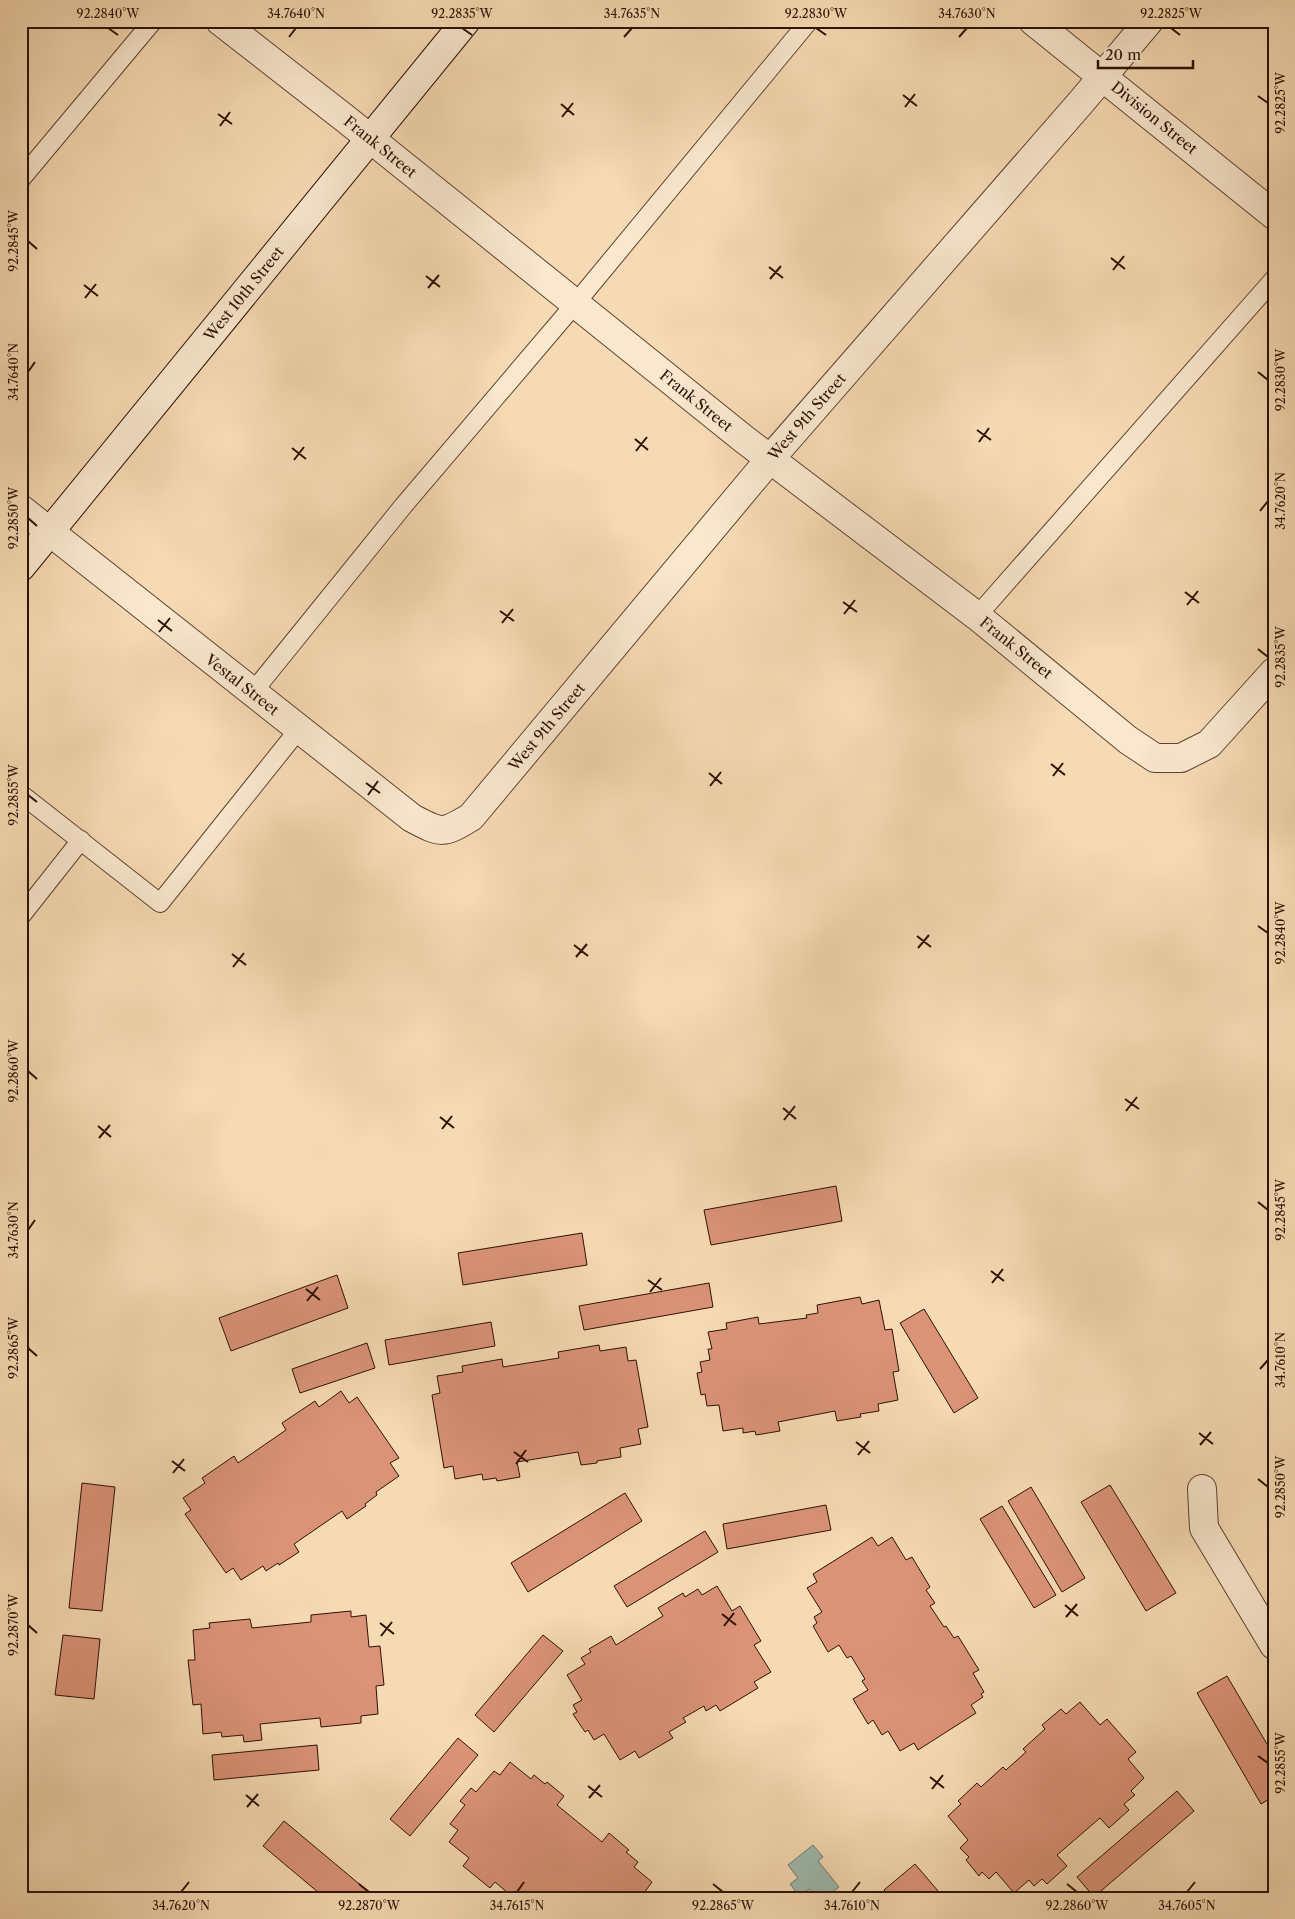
<svg xmlns="http://www.w3.org/2000/svg" width="1295" height="1919" viewBox="0 0 1295 1919" font-family="'Libre Caslon Text',serif">
  <rect width="100%" height="100%" fill="#f6dab3"/>
  <filter id="stains"><feTurbulence type="fractalNoise" baseFrequency=".004" numOctaves="4"/><feColorMatrix values="0 0 0 0 .2 0 0 0 0 .09 0 0 0 0 .02 0 0 0 .5 -.17"/></filter>
  <radialGradient id="worn" r=".72"><stop offset=".6" stop-color="#630" stop-opacity="0"/><stop offset="1" stop-color="#630" stop-opacity=".3"/></radialGradient>
  <polygon fill="#9dbaaf" stroke="#70766b" points="813,1845 823,1857 818,1861 839,1887 825,1898 816,1898 809,1889 800,1897 790,1884 798,1878 788,1865"/>
  <g fill="#db9378" stroke="#2d1106">
    <polygon points="836,1186 842,1221 711,1245 704,1210"/>
    <polygon points="582,1233 587,1265 463,1285 458,1253"/>
    <polygon points="337,1275 348,1308 231,1351 219,1318"/>
    <polygon points="709,1283 713,1307 584,1330 579,1306"/>
    <polygon points="860,1297 862,1304 879,1300 885,1330 892,1329 899,1371 893,1372 898,1400 878,1404 879,1411 860,1414 861,1417 837,1421 835,1411 778,1422 780,1431 756,1435 755,1431 743,1433 743,1428 723,1431 719,1405 707,1406 705,1394 701,1395 697,1373 702,1372 700,1362 710,1360 708,1349 712,1349 708,1332 727,1329 726,1323 758,1317 759,1324 807,1318 806,1315 818,1313 817,1305"/>
    <polygon points="924,1309 978,1398 954,1413 900,1323"/>
    <polygon points="491,1322 495,1346 389,1365 385,1340"/>
    <polygon points="367,1343 375,1368 300,1393 292,1369"/>
    <polygon points="599,1345 600,1351 626,1347 628,1361 636,1360 648,1427 638,1429 641,1444 620,1448 621,1457 597,1461 597,1463 581,1465 578,1452 517,1462 520,1477 497,1481 496,1478 483,1480 482,1474 455,1479 453,1466 444,1468 432,1395 440,1393 437,1376 463,1372 462,1366 502,1359 503,1367 559,1358 558,1352"/>
    <polygon points="341,1391 349,1403 357,1397 399,1458 390,1463 399,1476 376,1492 377,1495 365,1504 366,1506 347,1519 342,1511 294,1544 299,1552 279,1565 278,1563 266,1571 263,1566 241,1580 233,1568 226,1573 185,1514 191,1510 183,1498 205,1483 202,1478 234,1456 238,1463 286,1430 282,1423 315,1401 319,1407"/>
    <polygon points="82,1483 115,1487 102,1611 69,1608"/>
    <polygon points="1110,1485 1176,1593 1146,1611 1081,1502"/>
    <polygon points="1031,1487 1085,1578 1062,1592 1008,1501"/>
    <polygon points="625,1493 642,1521 528,1592 511,1563"/>
    <polygon points="826,1505 831,1530 727,1549 723,1524"/>
    <polygon points="1002,1506 1056,1595 1034,1608 980,1519"/>
    <polygon points="705,1531 718,1552 627,1607 614,1586"/>
    <polygon points="872,1537 878,1546 892,1537 906,1560 912,1557 930,1587 926,1590 935,1603 930,1606 944,1627 946,1626 954,1638 958,1636 979,1670 973,1673 984,1692 981,1694 983,1697 971,1705 976,1713 918,1750 914,1743 900,1751 888,1731 882,1735 873,1720 868,1724 853,1699 868,1690 862,1681 865,1679 851,1656 847,1658 839,1645 828,1652 813,1626 817,1623 814,1617 822,1612 807,1588 817,1582 813,1574"/>
    <polygon points="717,1586 732,1611 740,1606 761,1641 754,1645 771,1672 754,1682 758,1688 720,1711 716,1705 706,1711 704,1706 683,1718 686,1722 669,1732 673,1738 639,1758 635,1751 620,1760 604,1734 594,1740 588,1730 585,1732 573,1714 577,1712 573,1705 582,1700 567,1675 585,1664 581,1658 591,1652 589,1649 611,1636 616,1645 663,1616 658,1608 683,1593 685,1597 698,1589 702,1595"/>
    <polygon points="351,1611 351,1617 366,1615 369,1647 380,1646 384,1685 376,1686 378,1714 361,1716 361,1723 321,1727 320,1718 260,1724 262,1740 244,1742 243,1735 222,1737 221,1732 203,1734 201,1704 193,1705 188,1660 195,1660 193,1630 210,1628 209,1623 250,1619 252,1628 311,1622 311,1615"/>
    <polygon points="63,1635 100,1639 94,1699 55,1695"/>
    <polygon points="543,1635 563,1651 494,1732 475,1715"/>
    <polygon points="1227,1676 1274,1756 1274,1796 1261,1804 1197,1693"/>
    <polygon points="1080,1702 1100,1725 1107,1719 1136,1752 1128,1759 1144,1778 1131,1791 1135,1795 1124,1804 1129,1810 1109,1828 1100,1818 1057,1855 1067,1866 1047,1884 1042,1879 1034,1886 1029,1880 1014,1893 996,1872 989,1879 982,1872 979,1876 966,1860 969,1857 960,1848 968,1840 948,1816 961,1804 958,1801 977,1783 981,1787 1003,1767 1006,1770 1026,1752 1023,1749 1045,1729 1042,1725 1061,1709 1066,1714"/>
    <polygon points="458,1738 478,1755 410,1836 390,1819"/>
    <polygon points="317,1745 319,1770 214,1780 212,1755"/>
    <polygon points="510,1762 531,1779 534,1775 545,1784 547,1782 564,1796 557,1805 602,1842 609,1833 629,1850 626,1852 638,1862 634,1867 652,1882 644,1893 650,1898 514,1898 495,1882 490,1888 463,1866 469,1858 449,1842 458,1830 450,1824 465,1805 460,1801 471,1788 476,1792 494,1771 500,1775"/>
    <polygon points="1177,1791 1194,1811 1094,1897 1077,1877"/>
    <polygon points="284,1821 376,1898 325,1898 263,1846"/>
    <polygon points="915,1864 927,1878 944,1898 891,1898 884,1890"/>
  </g>
  <g fill="none" stroke-linecap="round" stroke-linejoin="round">
    <g stroke="#5f4331" stroke-width="20">
      <g id="lane">
        <polyline points="21,179 153,21"/>
        <polyline points="977,616 1274,279"/>
        <polyline points="252,693 404,505 575,304 809,21"/>
        <polyline points="21,794 160,903 299,729"/>
        <polyline points="21,916 81,840"/>
      </g>
    </g>
    <g stroke="#5f4331" stroke-width="30">
      <g id="street">
        <polyline points="220,21 347,120 745,440 977,616 1128,740 1155,758 1181,758 1209,744 1274,672"/>
        <polyline points="1033,21 1274,215"/>
        <path d="M21,509L412,818C442,834 443,834 471,817L770,459L1082,101L1149,21"/>
        <polyline points="1202,1489 1204,1528 1274,1645"/>
      </g>
    </g>
    <g stroke="#2d1106" stroke-width="30">
      <polyline id="secondary" points="21,567 466,21"/>
    </g>
    <use href="#lane" stroke="#f9e7ce" stroke-width="18"/>
    <use href="#street" stroke="#f9e7ce" stroke-width="28"/>
    <use href="#secondary" stroke="#f9e7ce" stroke-width="28"/>
  </g>
  <path fill="none" stroke="#2d1106" stroke-width="2" d="M108,28L118,35M462,28L472,35M816,28L826,35M1171,28L1180,35M289,37L296,28M624,37L632,28M959,37L967,28M903,95L917,106M1258,96L1268,103M561,104L574,115M905,107L915,94M218,114L232,124M562,117L573,103M220,126L230,112M28,241L37,249M1111,258L1125,269M769,267L783,278M1113,270L1124,256M426,276L440,287M770,279L781,266M84,285L98,296M428,288L439,275M85,298L96,284M28,372L35,362M1258,372L1268,380M977,430L991,440M635,439L648,450M979,442L989,428M292,448L306,459M636,451L647,437M294,460L304,447M1260,511L1268,501M28,518L37,526M1185,592L1199,603M843,602L857,612M1187,605L1198,591M500,611L514,621M844,614L855,600M158,620L172,631M502,623L513,609M159,632L170,618M1258,649L1268,657M1051,764L1065,775M709,773L722,784M1053,776L1063,763M366,783L380,793M710,786L721,772M28,795L37,802M368,795L378,781M1258,926L1268,933M917,936L931,947M574,945L588,956M918,948L929,935M232,954L246,965M576,957L587,944M233,967L244,953M28,1071L37,1079M1125,1099L1139,1109M783,1108L796,1119M1126,1111L1137,1097M440,1117L454,1128M784,1120L795,1106M98,1126L111,1137M442,1129L452,1116M99,1138L110,1125M1258,1202L1268,1210M28,1230L35,1220M991,1271L1004,1281M648,1280L662,1290M992,1283L1003,1269M306,1289L320,1300M650,1292L661,1278M307,1301L318,1287M28,1348L37,1356M1260,1369L1268,1360M1199,1433L1213,1444M856,1442L870,1453M1200,1445L1211,1432M514,1452L528,1462M858,1455L869,1441M172,1461L185,1471M516,1464L526,1450M173,1473L184,1459M1258,1479L1268,1487M1065,1605L1078,1616M722,1614L736,1625M1066,1617L1077,1604M380,1623L394,1634M28,1625L37,1633M724,1626L734,1613M381,1636L392,1622M1258,1756L1268,1763M930,1777L944,1788M588,1786L602,1797M932,1789L943,1775M246,1795L259,1806M589,1798L600,1785M247,1807L258,1794M359,1884L369,1892M713,1884L723,1892M1067,1884L1077,1892M181,1892L189,1882M517,1892L524,1882M852,1892L860,1882M1187,1892L1195,1882"/>
  <g text-anchor="middle" stroke-width="4.5" stroke-linejoin="round" paint-order="stroke">
    <g font-size="15" fill="#2d1106" stroke="#f9e7ce">
      <text transform="translate(1154 118) rotate(39)" y="5">Division Street</text>
      <text transform="translate(380 147) rotate(39)" y="5">Frank Street</text>
      <text transform="translate(244 294) rotate(-51)" y="5">West 10th Street</text>
      <text transform="translate(696 401) rotate(39)" y="5">Frank Street</text>
      <text transform="translate(807 417) rotate(-49)" y="5">West 9th Street</text>
      <text transform="translate(1016 648) rotate(39)" y="5">Frank Street</text>
      <text transform="translate(242 685) rotate(38)" y="5">Vestal Street</text>
      <text transform="translate(547 727) rotate(-50)" y="5">West 9th Street</text>
    </g>
  </g>
  <rect width="1295" height="1919" fill="none" stroke="#f6dab3" stroke-width="55"/>
  <path d="M1098 60v8h95v-8" fill="none" stroke="#2d1106" stroke-width="2.5"/>
  <text x="1105" y="60" font-size="15" fill="#2d1106" stroke="#f9e7ce" stroke-width="4" paint-order="stroke">20 m</text>
  <rect x="28" y="28" width="1240" height="1864" fill="none" stroke="#2d1106" stroke-width="2"/>
  <g font-size="12" text-anchor="middle" fill="#2d1106">
    <text x="108" y="18">92.2840°W</text>
    <text x="296" y="18">34.7640°N</text>
    <text x="462" y="18">92.2835°W</text>
    <text x="632" y="18">34.7635°N</text>
    <text x="816" y="18">92.2830°W</text>
    <text x="967" y="18">34.7630°N</text>
    <text x="1171" y="18">92.2825°W</text>
    <text transform="translate(1281 103) rotate(-90)" y="4">92.2825°W</text>
    <text transform="translate(14 241) rotate(-90)" y="4">92.2845°W</text>
    <text transform="translate(14 372) rotate(-90)" y="4">34.7640°N</text>
    <text transform="translate(1281 380) rotate(-90)" y="4">92.2830°W</text>
    <text transform="translate(1281 501) rotate(-90)" y="4">34.7620°N</text>
    <text transform="translate(14 518) rotate(-90)" y="4">92.2850°W</text>
    <text transform="translate(1281 657) rotate(-90)" y="4">92.2835°W</text>
    <text transform="translate(14 795) rotate(-90)" y="4">92.2855°W</text>
    <text transform="translate(1281 933) rotate(-90)" y="4">92.2840°W</text>
    <text transform="translate(14 1071) rotate(-90)" y="4">92.2860°W</text>
    <text transform="translate(1281 1210) rotate(-90)" y="4">92.2845°W</text>
    <text transform="translate(14 1230) rotate(-90)" y="4">34.7630°N</text>
    <text transform="translate(14 1348) rotate(-90)" y="4">92.2865°W</text>
    <text transform="translate(1281 1360) rotate(-90)" y="4">34.7610°N</text>
    <text transform="translate(1281 1487) rotate(-90)" y="4">92.2850°W</text>
    <text transform="translate(14 1625) rotate(-90)" y="4">92.2870°W</text>
    <text transform="translate(1281 1763) rotate(-90)" y="4">92.2855°W</text>
    <text x="181" y="1910">34.7620°N</text>
    <text x="369" y="1910">92.2870°W</text>
    <text x="517" y="1910">34.7615°N</text>
    <text x="723" y="1910">92.2865°W</text>
    <text x="852" y="1910">34.7610°N</text>
    <text x="1077" y="1910">92.2860°W</text>
    <text x="1187" y="1910">34.7605°N</text>
  </g>
  <rect width="100%" height="100%" filter="url(#stains)"/>
  <rect width="100%" height="100%" fill="url(#worn)"/>
</svg>
